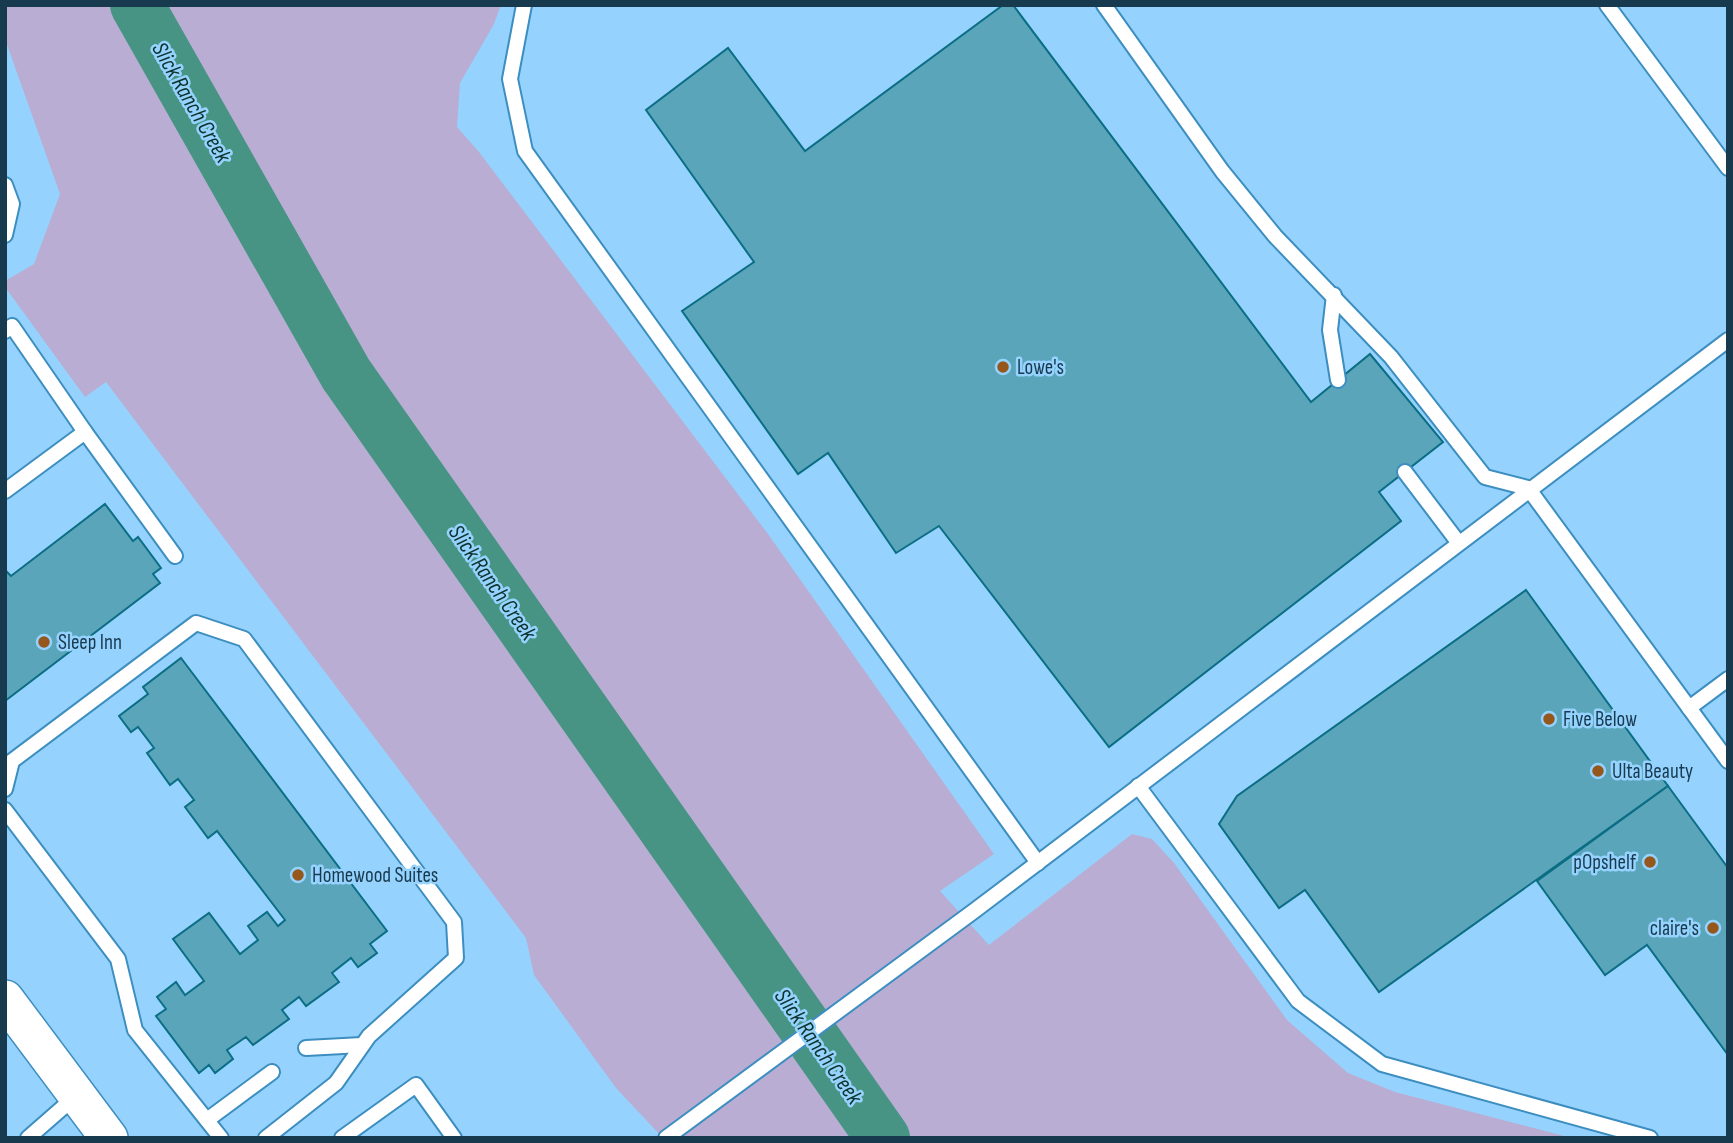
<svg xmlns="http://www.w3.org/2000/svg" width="1733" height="1143" viewBox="0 0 1733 1143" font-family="'Sofia Sans Condensed',sans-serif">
  <rect width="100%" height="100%" fill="#95d3fe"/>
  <polygon fill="#b9add4" points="5,5 501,5 494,24 460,83 457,127 479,152 768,534 994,854 940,891 989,945 1132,834 1152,839 1174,863 1287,1020 1348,1073 1395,1092 1572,1138 663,1138 616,1088 534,975 526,938 106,382 85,397 5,287 5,281 34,264 60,194 5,39"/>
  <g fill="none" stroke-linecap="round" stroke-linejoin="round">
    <polyline stroke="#479485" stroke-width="54" points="137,5 346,374 883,1138"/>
  </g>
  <g fill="#5ba5bb" stroke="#0b6e84" stroke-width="2">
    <polygon points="1003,5 1013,5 1311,402 1370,354 1443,442 1379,492 1401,521 1109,747 939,526 896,553 828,453 798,474 682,311 754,262 646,110 728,48 805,151"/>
    <polygon points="105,504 133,541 138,537 161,568 153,574 160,583 5,701 5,570 11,576"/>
    <polygon points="1526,590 1668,786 1379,992 1305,890 1279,908 1219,824 1237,796"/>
    <polygon points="181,658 387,931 370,944 377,953 358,967 351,958 332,973 339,982 306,1006 299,997 282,1010 289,1019 253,1045 246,1037 227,1050 233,1059 215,1073 209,1065 199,1073 156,1016 166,1009 157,997 176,982 185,995 204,981 173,939 209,913 240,954 258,940 248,926 267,912 278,926 285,920 217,831 208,838 185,807 194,800 178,779 170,785 147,753 154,748 138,727 131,732 119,716 148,694 143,687"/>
    <polygon points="1668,786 1728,868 1728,1055 1647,945 1605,975 1537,881"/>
  </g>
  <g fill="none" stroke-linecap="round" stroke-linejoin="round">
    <g stroke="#3d8ec0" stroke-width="18">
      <g id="lane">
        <polyline points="524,5 510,79 525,151 1038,863"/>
        <polyline points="1104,5 1222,171 1275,236 1391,357 1485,477 1528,488 1728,761"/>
        <polyline points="1607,5 1728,168"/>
        <polyline points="5,185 12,204 5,235"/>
        <polyline points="1334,295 1330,330 1338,380"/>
        <polyline points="5,331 12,326 85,432 5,491"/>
        <polyline points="85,432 175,556"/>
        <polyline points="1405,472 1458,542"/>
        <polyline points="1689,708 1728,679"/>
        <polyline points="1138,786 1298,1001 1382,1064 1650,1138"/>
        <polyline points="5,789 12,761 196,623 244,639 454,922 456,958 369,1036 336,1083 266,1138"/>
        <polyline points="5,810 118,959 135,1030 221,1138"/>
        <polyline points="306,1048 362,1045"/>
        <polyline points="207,1120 272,1072"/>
        <polyline points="28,1138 76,1096"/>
        <polyline points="342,1138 416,1085 454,1138"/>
        <polyline points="666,1138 974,911 1728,340"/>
      </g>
    </g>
    <g stroke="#3d8ec0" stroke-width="40">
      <polyline id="secondary" points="5,999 109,1138"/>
    </g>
    <use href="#lane" stroke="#fff" stroke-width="14"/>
    <use href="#secondary" stroke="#fff" stroke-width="37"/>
  </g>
  <g fill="#95571c" stroke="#95d3fe" stroke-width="2.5">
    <circle cx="1003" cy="367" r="7"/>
    <circle cx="44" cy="642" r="7"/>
    <circle cx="1549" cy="719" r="7"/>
    <circle cx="1598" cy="771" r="7"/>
    <circle cx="1650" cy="862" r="7"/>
    <circle cx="298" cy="875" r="7"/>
    <circle cx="1713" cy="928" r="7"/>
  </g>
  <g text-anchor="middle" stroke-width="5" stroke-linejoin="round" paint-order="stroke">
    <g font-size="21" fill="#183a4f" stroke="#95d3fe" text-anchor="start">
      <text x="1017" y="374">Lowe's</text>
      <text x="58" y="649">Sleep Inn</text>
      <text x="1563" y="726">Five Below</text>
      <text x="1612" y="778">Ulta Beauty</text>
      <text x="1636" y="869" text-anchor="end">pOpshelf</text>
      <text x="312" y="882">Homewood Suites</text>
      <text x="1699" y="935" text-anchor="end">claire's</text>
    </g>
    <g font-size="23" font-style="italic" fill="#0d332c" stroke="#95d3fe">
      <text transform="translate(192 102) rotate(60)" y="8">Slick Ranch Creek</text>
      <text transform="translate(493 582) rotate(55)" y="8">Slick Ranch Creek</text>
      <text transform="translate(819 1046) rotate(55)" y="8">Slick Ranch Creek</text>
    </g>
  </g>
  <rect width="1733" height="1143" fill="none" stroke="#183a4f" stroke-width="14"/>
</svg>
